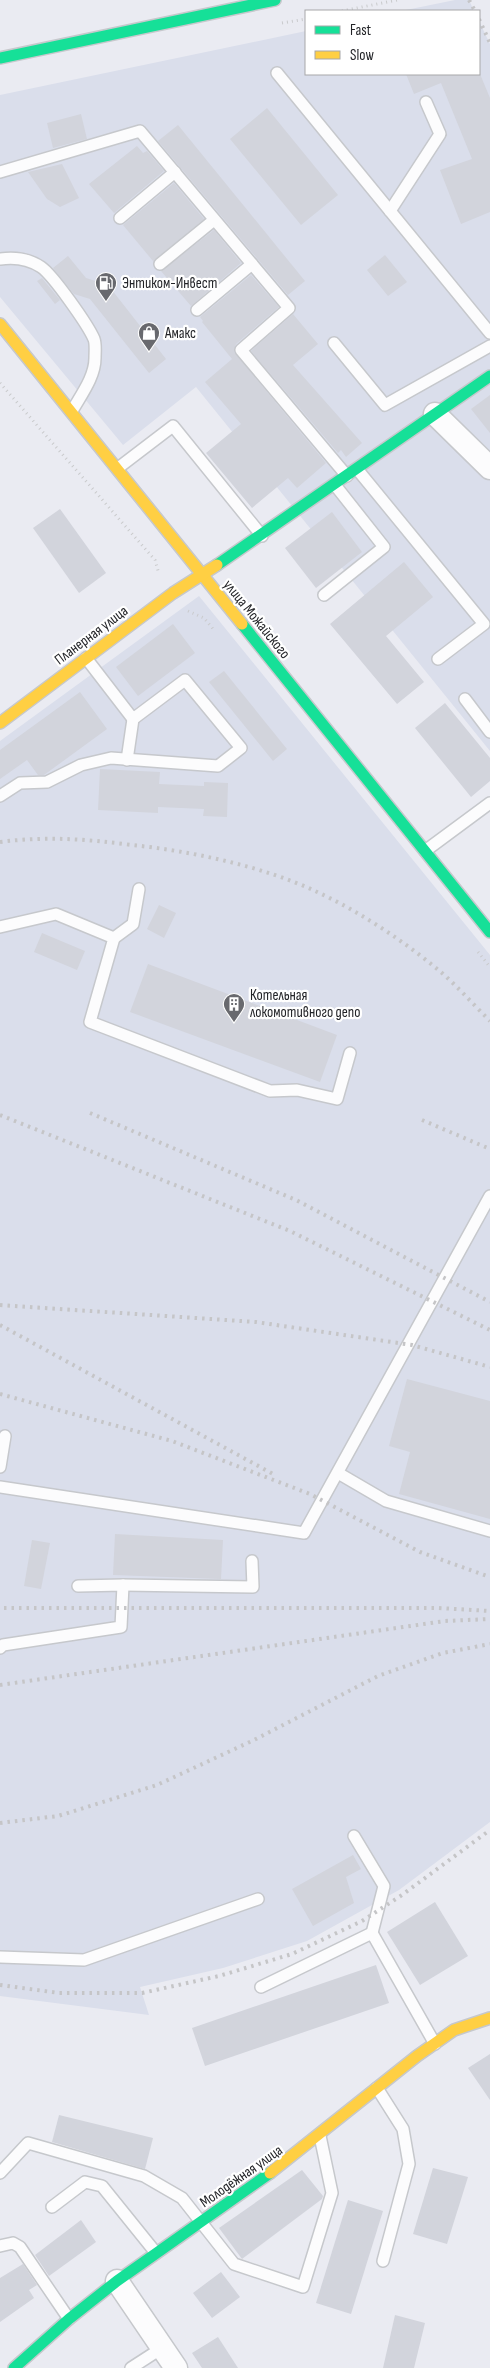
<svg xmlns="http://www.w3.org/2000/svg" width="490" height="2368" viewBox="0 0 490 2368" font-family="'Sofia Sans Condensed',sans-serif">
  <rect width="100%" height="100%" fill="#eaebf2"/>
  <g fill="#dadeeb">
    <polygon points="455,0 469,0 474,11 401,11"/>
    <polygon points="479,21 490,44 490,751 196,387 123,445 0,297 0,95 306,31 306,74 479,74"/>
    <polygon points="199,596 490,955 490,1822 399,1890 307,1941 223,1968 140,1987 149,2015 0,1996 0,741"/>
  </g>
  <g fill="#d2d4dc">
    <polygon points="406,74 480,74 490,98 490,212 461,224 440,170 472,159 441,83 414,94"/>
    <polygon points="267,108 338,195 301,225 230,139"/>
    <polygon points="81,114 87,139 53,148 47,123"/>
    <polygon points="178,125 305,281 288,295 158,141"/>
    <polygon points="137,146 143,153 147,151 164,171 114,213 89,184"/>
    <polygon points="62,164 79,198 60,207 47,199 28,172"/>
    <polygon points="174,183 204,219 153,261 123,225"/>
    <polygon points="214,230 241,263 191,306 161,271"/>
    <polygon points="385,255 407,282 388,296 367,270"/>
    <polygon points="68,256 86,278 108,285 166,359 149,373 90,299 74,294 53,268"/>
    <polygon points="251,275 279,307 236,344 234,352 326,463 297,488 288,478 252,508 206,453 241,424 205,382 232,359 202,322 203,321 200,317"/>
    <polygon points="42,278 60,300 55,304 37,281"/>
    <polygon points="293,314 318,344 293,365 362,443 346,457 341,450 338,453 251,351"/>
    <polygon points="490,395 490,433 471,409"/>
    <polygon points="60,509 106,573 79,593 33,528"/>
    <polygon points="332,512 362,552 316,588 285,548"/>
    <polygon points="404,562 433,597 386,636 424,682 397,704 330,624"/>
    <polygon points="173,624 195,653 138,696 116,667"/>
    <polygon points="224,671 287,749 273,761 209,682"/>
    <polygon points="80,692 107,729 44,775 38,775 27,760 0,779 0,750"/>
    <polygon points="445,703 490,758 490,781 471,797 415,728"/>
    <polygon points="100,769 160,772 159,784 204,786 204,782 228,783 227,817 203,816 204,809 158,807 158,813 98,810"/>
    <polygon points="159,905 176,913 164,938 147,929"/>
    <polygon points="42,933 85,951 77,970 34,952"/>
    <polygon points="148,964 337,1035 320,1082 130,1012"/>
    <polygon points="407,1379 490,1401 490,1519 399,1494 410,1452 389,1446"/>
    <polygon points="115,1534 223,1540 221,1579 113,1575"/>
    <polygon points="32,1540 50,1543 41,1589 24,1586"/>
    <polygon points="353,1855 361,1869 346,1877 354,1903 313,1926 292,1889"/>
    <polygon points="435,1902 468,1956 420,1985 387,1932"/>
    <polygon points="376,1965 389,2003 205,2066 192,2028"/>
    <polygon points="490,2054 490,2100 468,2068"/>
    <polygon points="59,2115 153,2138 145,2169 52,2142"/>
    <polygon points="433,2168 468,2177 447,2244 413,2234"/>
    <polygon points="302,2170 323,2196 322,2199 242,2259 219,2228"/>
    <polygon points="348,2200 383,2211 351,2314 316,2303"/>
    <polygon points="81,2220 96,2242 49,2276 35,2255"/>
    <polygon points="23,2264 37,2285 29,2290 34,2298 0,2322 0,2278"/>
    <polygon points="221,2272 240,2297 212,2318 193,2293"/>
    <polygon points="395,2315 425,2323 414,2368 383,2368"/>
    <polygon points="218,2337 238,2368 202,2368 192,2353"/>
  </g>
  <g fill="none" stroke-linecap="round" stroke-linejoin="round">
    <g stroke="#c6c8cc" stroke-width="14">
      <g id="lane">
        <polyline points="277,73 490,333"/>
        <polyline points="0,172 140,131 289,308 241,350 347,476"/>
        <polyline points="390,211 440,134 426,102"/>
        <polyline points="120,218 175,172"/>
        <path d="M0,259C14,257 29,259 41,267C53,275 88,325 94,339C96,344 95,352 95,358C95,377 81,395 72,411"/>
        <polyline points="160,264 214,220"/>
        <polyline points="197,310 252,264"/>
        <polyline points="334,343 385,405 490,346"/>
        <polyline points="118,468 173,426 262,536"/>
        <polyline points="357,469 484,624 438,659"/>
        <polyline points="324,595 384,547 335,485"/>
        <polyline points="465,699 490,732"/>
        <polyline points="127,760 133,719"/>
        <polyline points="0,796 20,783 47,782 81,765 111,758 218,766 241,748 185,680 133,719 86,658"/>
        <polyline points="425,851 490,803"/>
        <polyline points="0,927 56,914 114,938 90,1022 270,1091 297,1090 337,1099 350,1053"/>
        <polyline points="114,938 133,924 139,889"/>
        <polyline points="0,1467 5,1436"/>
        <polyline points="338,1473 386,1501 490,1531"/>
        <polyline points="0,1487 304,1533 490,1196"/>
        <polyline points="123,1585 253,1587 252,1561"/>
        <polyline points="0,1648 3,1645 121,1627 123,1585 78,1586"/>
        <polyline points="354,1836 384,1886 372,1933"/>
        <polyline points="0,1957 84,1960 258,1899"/>
        <polyline points="261,1987 372,1933 435,2044"/>
        <polyline points="377,2088 403,2129 409,2164 383,2261"/>
        <polyline points="0,2173 28,2143 144,2176 182,2198 234,2264 303,2287 332,2193 320,2136"/>
        <polyline points="52,2207 85,2182 102,2186 156,2253"/>
        <polyline points="0,2246 13,2243 20,2247 69,2319"/>
        <polyline points="131,2368 162,2348"/>
      </g>
    </g>
    <g stroke="#c6c8cc" stroke-width="25">
      <g id="street">
        <polyline points="435,414 490,468"/>
        <polyline points="117,2281 176,2368"/>
      </g>
    </g>
    <g stroke="#c6c8cc" stroke-width="14">
      <g id="fast">
        <polyline points="0,58 275,0"/>
        <polyline points="217,565 490,376"/>
        <polyline points="242,624 490,932"/>
        <polyline points="14,2368 69,2319 117,2281 270,2173"/>
      </g>
    </g>
    <g stroke="#c6c8cc" stroke-width="14">
      <g id="slow">
        <polyline points="0,324 242,624"/>
        <polyline points="0,723 173,593 217,565"/>
        <polyline points="270,2173 417,2056 454,2030 490,2018"/>
      </g>
    </g>
    <g stroke="#c9cacc" stroke-width="3" stroke-dasharray="1 4" stroke-linecap="butt">
      <polyline points="342,11 397,0"/>
      <polyline points="282,23 306,19"/>
      <polyline points="0,383 155,560 159,574"/>
      <polyline points="188,611 204,618 214,630"/>
      <polyline points="478,952 490,967"/>
    </g>
    <use href="#lane" stroke="#fcfcfd" stroke-width="11"/>
    <use href="#street" stroke="#fcfcfd" stroke-width="22"/>
    <use href="#fast" stroke="#16e098" stroke-width="11"/>
    <use href="#slow" stroke="#ffcf43" stroke-width="11"/>
    <g stroke="#c5c5c7" stroke-width="4" stroke-dasharray="2.5 5" stroke-linecap="butt">
      <polyline points="469,0 475,11"/>
      <polyline points="479,19 490,43"/>
      <path d="M0,842C47,836 85,839 132,845C190,851 262,866 315,891C359,911 404,941 442,973C459,988 474,1005 490,1021"/>
      <polyline points="90,1113 296,1200 490,1302"/>
      <polyline points="0,1115 290,1231 490,1330"/>
      <polyline points="422,1120 490,1149"/>
      <polyline points="0,1305 256,1322 412,1345 490,1367"/>
      <polyline points="0,1325 273,1474"/>
      <polyline points="0,1394 172,1441 310,1494 420,1552 490,1577"/>
      <polyline points="4,1608 439,1608 490,1611"/>
      <polyline points="0,1685 445,1621 490,1619"/>
      <polyline points="0,1823 58,1816 157,1785 254,1740 378,1676 443,1653 490,1644"/>
      <polyline points="0,1985 59,1993 142,1993 219,1976 292,1954 362,1921 402,1895 490,1830"/>
    </g>
  </g>
  <defs>
    <g id="fuel-pin" transform="scale(1.125)"><path d="M0 17L-7.5 6A9.5 9.5 0 1 1 7.5 6Z" fill="#68696e" stroke="#fff"/><path d="M-5.5-6h7V0h2V4h1.3V-2.5L3-4.5l.8-.8L6-3V5H2.5V1h-1V6h-7ZM-4.2-4.7v3.2H.2V-4.7Z" fill="#fff"/></g>
    <g id="shop-pin" transform="scale(1.125)"><path d="M0 17L-7.5 6A9.5 9.5 0 1 1 7.5 6Z" fill="#68696e" stroke="#fff"/><path d="M-5-2.5h2.3a2.7 3.5 0 0 1 5.4 0H5L5.5 6h-11ZM-1.5-2.5h3a1.5 2.3 0 0 0-3 0Z" fill="#fff"/></g>
    <g id="building-pin" transform="scale(1.125)"><path d="M0 17L-7.5 6A9.5 9.5 0 1 1 7.5 6Z" fill="#68696e" stroke="#fff"/><path d="M-4-6H4V6H1V3H-1V6H-4ZM-2.5-4.3h1.7v1.8h-1.7ZM.8-4.3h1.7v1.8H.8ZM-2.5-1h1.7V.8h-1.7ZM.8-1h1.7V.8H.8Z" fill="#fff"/></g>
  </defs>
  <g fill-rule="evenodd">
    <use href="#fuel-pin" x="106" y="283"/>
    <use href="#shop-pin" x="149" y="333"/>
    <use href="#building-pin" x="234" y="1004"/>
  </g>
  <g text-anchor="middle" stroke-width="4.5" stroke-linejoin="round" paint-order="stroke">
    <g font-size="15" fill="#222327" stroke="#fff" text-anchor="start">
      <text x="122" y="288">Энтиком-Инвест</text>
      <text x="165" y="338">Амакс</text>
      <text x="250" y="1000">Котельная<tspan x="250" dy="17">локомотивного депо</tspan></text>
    </g>
    <g font-size="15" fill="#222327" stroke="#fff">
      <text transform="translate(257 619) rotate(51)" y="5">улица Можайского</text>
      <text transform="translate(91 635) rotate(-37)" y="5">Планерная улица</text>
      <text transform="translate(241 2176) rotate(-35)" y="5">Молодёжная улица</text>
    </g>
  </g>
  <rect x="305" y="10" width="175" height="65" fill="#ffffff" stroke="#a7a7a9"/>
  <rect x="315" y="26" width="25" height="8" fill="#16e098" stroke="#a7a7a9"/>
  <text x="350" y="35" font-size="15" fill="#222327">Fast</text>
  <rect x="315" y="51" width="25" height="8" fill="#ffcf43" stroke="#a7a7a9"/>
  <text x="350" y="60" font-size="15" fill="#222327">Slow</text>
</svg>
